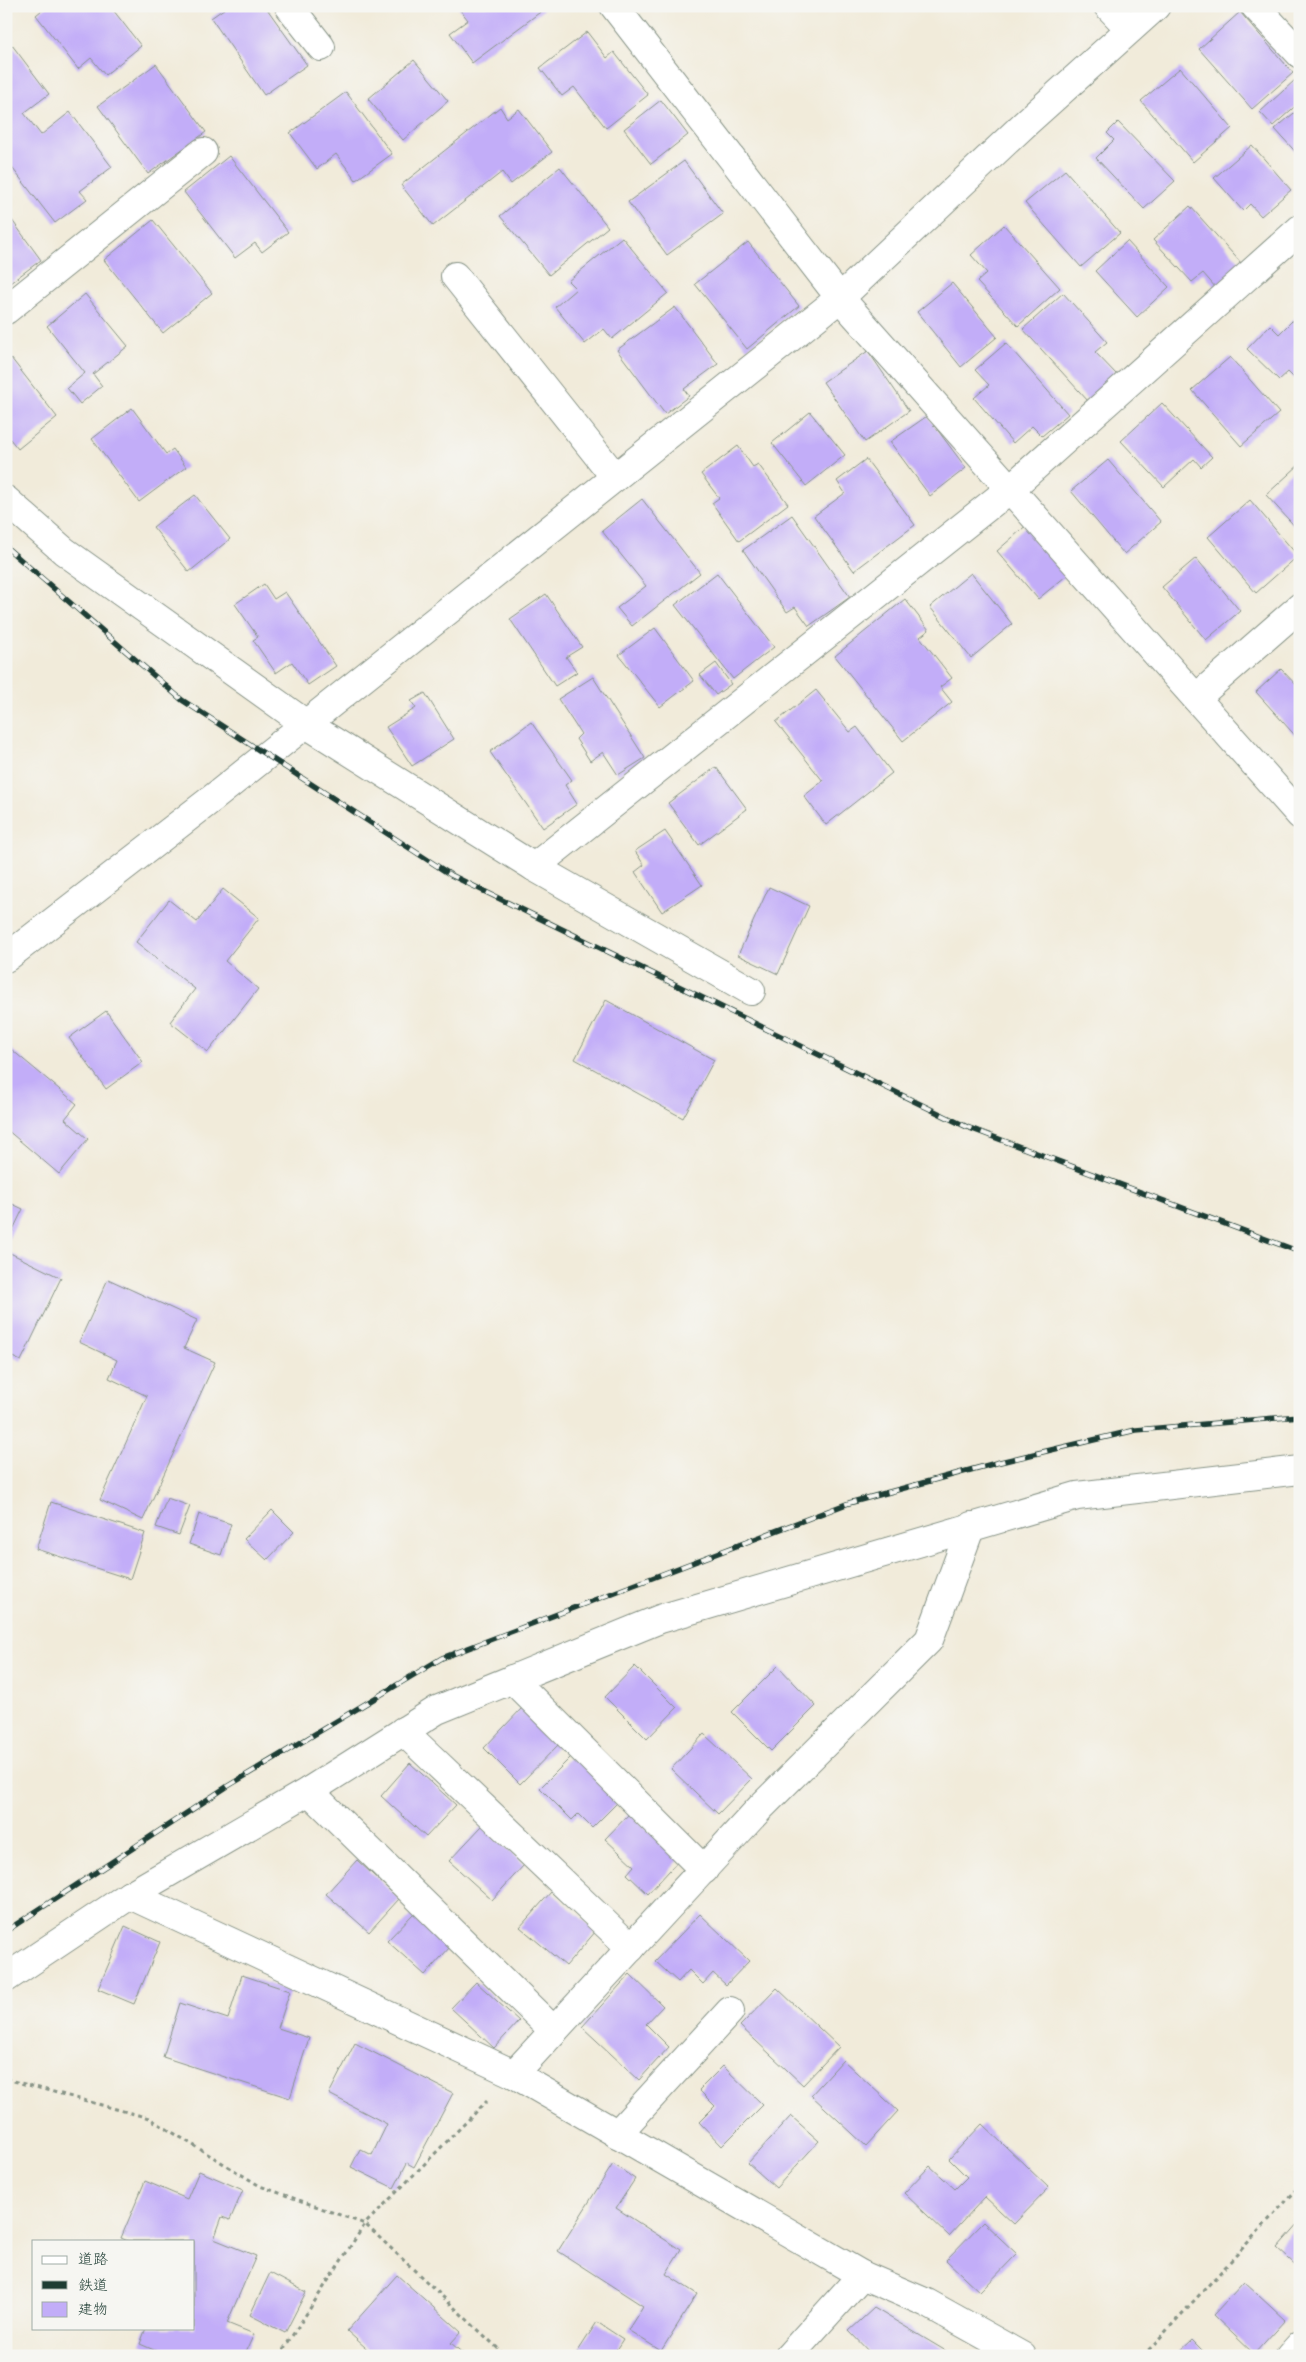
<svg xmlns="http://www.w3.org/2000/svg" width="1306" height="2362" viewBox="0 0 1306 2362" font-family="'Architects Daughter','Klee One',sans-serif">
  <rect width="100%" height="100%" fill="#f6f6f2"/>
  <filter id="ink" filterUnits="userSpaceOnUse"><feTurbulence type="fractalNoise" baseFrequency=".02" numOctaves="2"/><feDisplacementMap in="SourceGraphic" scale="10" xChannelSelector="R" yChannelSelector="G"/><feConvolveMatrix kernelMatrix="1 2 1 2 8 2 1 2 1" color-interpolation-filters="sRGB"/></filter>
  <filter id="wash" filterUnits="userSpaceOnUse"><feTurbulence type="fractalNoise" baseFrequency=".0096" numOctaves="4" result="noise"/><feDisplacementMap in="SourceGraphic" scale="20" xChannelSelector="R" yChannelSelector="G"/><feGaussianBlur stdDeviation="1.12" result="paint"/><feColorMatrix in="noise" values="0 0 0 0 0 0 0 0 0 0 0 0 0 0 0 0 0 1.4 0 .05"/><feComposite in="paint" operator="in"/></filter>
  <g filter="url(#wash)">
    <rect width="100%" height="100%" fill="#f1ebda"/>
    <g id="blocks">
      <g fill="#c2adf8">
        <polygon points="47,6 110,6 141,46 105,75 91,58 78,69 36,15"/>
        <polygon points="228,6 265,6 307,65 264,95 211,18"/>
        <polygon points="457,6 540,6 543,10 472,63 450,33 468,20"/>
        <polygon points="1240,12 1293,73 1252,109 1199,49"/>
        <polygon points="587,32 607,58 614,52 648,95 606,128 574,87 562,96 540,68"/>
        <polygon points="12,45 49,94 24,113 41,135 70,112 112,167 80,191 87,199 55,223 6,160 6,123 10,119 6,114 6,49"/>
        <polygon points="414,60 448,101 403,140 368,99"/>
        <polygon points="156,64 206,132 148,174 98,106"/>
        <polygon points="1180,68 1232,128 1193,162 1141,101"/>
        <polygon points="1295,80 1300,86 1300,102 1273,126 1260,112"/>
        <polygon points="346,92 392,154 356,180 336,154 317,169 290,133"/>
        <polygon points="661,100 688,135 651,164 624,129"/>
        <polygon points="500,107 507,118 519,109 552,152 511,184 502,172 433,226 401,185"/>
        <polygon points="1300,108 1300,157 1275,129"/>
        <polygon points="1118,122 1175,181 1144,209 1096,158 1114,140 1107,133"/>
        <polygon points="1252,145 1291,190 1261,216 1250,204 1243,211 1214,178"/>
        <polygon points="229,156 288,232 262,252 255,243 235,258 184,192"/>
        <polygon points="684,161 723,214 667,255 628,202"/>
        <polygon points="560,167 608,227 549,275 500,216"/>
        <polygon points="1065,170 1120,233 1081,267 1025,203"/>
        <polygon points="1190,206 1242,264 1216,288 1203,273 1192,282 1153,240"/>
        <polygon points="6,212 41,260 6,286"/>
        <polygon points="153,220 212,293 163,333 104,260"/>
        <polygon points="1004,225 1060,288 1018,326 977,282 987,273 971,255"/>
        <polygon points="622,237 668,293 612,339 604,329 585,344 555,307 576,289 568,281"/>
        <polygon points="1127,241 1169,287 1137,317 1095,271"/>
        <polygon points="748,242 799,306 747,349 695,284"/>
        <polygon points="952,283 997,337 961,367 917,312"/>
        <polygon points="1063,293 1107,342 1095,352 1117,375 1088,401 1023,329"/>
        <polygon points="85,294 128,346 93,374 102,386 80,404 67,388 85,373 47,326"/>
        <polygon points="675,307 718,364 684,389 689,396 665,414 617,350"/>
        <polygon points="1298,315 1300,378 1297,381 1288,372 1279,380 1247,349 1270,325 1279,334"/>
        <polygon points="1006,343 1068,414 1042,436 1032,426 1013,443 974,398 989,385 975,370"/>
        <polygon points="868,351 909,411 865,442 823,382"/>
        <polygon points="1230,357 1279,413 1241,446 1192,390"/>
        <polygon points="11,358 57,417 18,449 6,434 6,362"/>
        <polygon points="1162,403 1212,457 1201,467 1194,459 1164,487 1121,441"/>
        <polygon points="132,408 166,454 173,449 186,467 139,502 92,439"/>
        <polygon points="810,412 845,455 806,486 772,443"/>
        <polygon points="927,416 966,468 930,496 890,442"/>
        <polygon points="738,446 753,467 758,464 788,504 739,541 712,503 719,498 701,474"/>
        <polygon points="866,459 915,525 854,571 814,516 845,493 837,481"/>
        <polygon points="1108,460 1161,522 1124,554 1071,491"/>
        <polygon points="1300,464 1300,532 1266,495"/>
        <polygon points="195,495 230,539 189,572 153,527"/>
        <polygon points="642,499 700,573 632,626 617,608 646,586 602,531"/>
        <polygon points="1250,500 1298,556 1256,593 1208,537"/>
        <polygon points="792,515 850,597 809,626 795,607 787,612 743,550"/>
        <polygon points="1029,523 1071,572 1038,599 997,551"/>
        <polygon points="1196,558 1240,611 1206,640 1162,587"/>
        <polygon points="717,573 774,647 733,679 675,605"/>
        <polygon points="971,573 1012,624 971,658 930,607"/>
        <polygon points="264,584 274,599 285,592 336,666 308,685 292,662 276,673 253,640 258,637 235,604"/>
        <polygon points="546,594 582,647 566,657 577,672 555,686 510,619"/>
        <polygon points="905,599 929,630 920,637 952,678 940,687 952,702 903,741 835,656"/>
        <polygon points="655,628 694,681 660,707 619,655"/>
        <polygon points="716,663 731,684 716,695 700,675"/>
        <polygon points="1281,669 1300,689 1300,741 1256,692"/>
        <polygon points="593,677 645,758 618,775 603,752 590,761 576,739 581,734 558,699"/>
        <polygon points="816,690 850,732 857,727 892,773 826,825 804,796 823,781 776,722"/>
        <polygon points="425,693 454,739 412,766 386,727 416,708 411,701"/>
        <polygon points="531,722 572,780 565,785 577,804 543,828 490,752"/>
        <polygon points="716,767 747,809 699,845 668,803"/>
        <polygon points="665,831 702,885 662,912 635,872 644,865 635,851"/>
        <polygon points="769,887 809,906 778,974 738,955"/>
        <polygon points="223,889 259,918 225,961 258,989 208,1052 170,1022 195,989 136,942 169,900 197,922"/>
        <polygon points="606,1000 714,1060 683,1118 575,1059"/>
        <polygon points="106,1011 143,1062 106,1089 69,1038"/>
        <polygon points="6,1045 77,1104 65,1119 88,1139 59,1174 6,1129"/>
        <polygon points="6,1201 23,1209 6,1244"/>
        <polygon points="6,1251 61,1278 21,1361 6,1354"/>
        <polygon points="108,1279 197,1320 184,1348 215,1362 143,1520 100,1500 147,1396 109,1378 117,1360 79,1342"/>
        <polygon points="167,1498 190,1506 179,1535 156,1527"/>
        <polygon points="51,1502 145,1533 130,1579 36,1549"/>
        <polygon points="272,1510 294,1532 267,1560 244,1539"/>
        <polygon points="199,1514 231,1524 221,1555 189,1544"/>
        <polygon points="635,1666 677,1708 647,1739 605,1697"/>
        <polygon points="778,1666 816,1706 771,1751 732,1712"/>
        <polygon points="522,1708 559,1744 520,1784 484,1748"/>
        <polygon points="704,1734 752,1779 718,1814 671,1769"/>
        <polygon points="575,1753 620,1800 592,1828 578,1814 572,1820 540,1788"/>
        <polygon points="410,1763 456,1805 426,1837 381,1796"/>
        <polygon points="630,1813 680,1859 648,1894 627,1874 634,1866 605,1839"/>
        <polygon points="482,1826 524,1865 492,1900 449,1861"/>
        <polygon points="357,1860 399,1899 369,1932 326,1894"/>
        <polygon points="551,1892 596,1931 566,1966 520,1927"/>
        <polygon points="414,1913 450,1947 425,1975 387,1941"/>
        <polygon points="700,1914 749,1961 726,1985 713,1973 703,1984 689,1970 678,1982 655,1961"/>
        <polygon points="125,1926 160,1942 134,2004 98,1989"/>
        <polygon points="630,1974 663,2006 646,2024 669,2047 639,2080 582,2027"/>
        <polygon points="242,1975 290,1991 278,2028 309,2038 290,2098 163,2057 180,2003 228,2019"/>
        <polygon points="476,1982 519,2021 494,2048 451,2008"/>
        <polygon points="777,1988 839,2047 803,2085 740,2026"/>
        <polygon points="355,2043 453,2093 414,2167 407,2163 394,2188 351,2167 360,2149 372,2155 387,2124 329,2094"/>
        <polygon points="843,2060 898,2111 866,2146 811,2095"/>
        <polygon points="723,2066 763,2105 722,2146 699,2122 715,2106 699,2090"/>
        <polygon points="791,2116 819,2141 776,2188 748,2163"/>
        <polygon points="982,2124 1049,2188 1014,2224 985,2197 949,2236 904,2193 930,2166 955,2189 967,2177 949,2159"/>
        <polygon points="613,2164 635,2179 616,2208 681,2250 666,2274 697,2294 661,2351 628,2330 643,2306 558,2251"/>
        <polygon points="199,2171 243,2190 230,2220 222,2217 214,2239 256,2256 227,2323 254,2334 244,2356 168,2356 140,2344 146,2328 194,2328 194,2241 128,2241 121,2238 145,2181 187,2199"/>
        <polygon points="983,2222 1017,2254 980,2292 946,2260"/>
        <polygon points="1300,2222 1300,2269 1277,2248"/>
        <polygon points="270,2273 306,2292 285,2333 250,2315"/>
        <polygon points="397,2275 461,2332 451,2343 466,2356 375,2356 347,2331"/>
        <polygon points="1244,2282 1285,2320 1254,2354 1213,2315"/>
        <polygon points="874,2308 951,2354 950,2356 873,2356 849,2331"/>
        <polygon points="597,2322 623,2339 612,2356 575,2356"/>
        <polygon points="1192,2340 1208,2356 1175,2356"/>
      </g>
    </g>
  </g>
  <g filter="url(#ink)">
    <use href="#blocks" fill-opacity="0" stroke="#889487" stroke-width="1"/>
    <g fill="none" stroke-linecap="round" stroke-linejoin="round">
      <g stroke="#889487" stroke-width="30">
        <g id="street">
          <polyline points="289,6 321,47"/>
          <polyline points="614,6 840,298 1300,815"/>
          <polyline points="1108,6 1130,29"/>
          <polyline points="1255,6 1300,54"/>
          <polyline points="455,276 615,477"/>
          <polyline points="6,310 203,152"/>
          <polyline points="6,500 64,551 306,724 534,867 751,991"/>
          <polyline points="1196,698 1300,607"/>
          <polyline points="534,867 1010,489 1300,229"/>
          <polyline points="6,958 213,798 840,298 1028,121 1156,6"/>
          <polyline points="512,1679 704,1870"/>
          <polyline points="403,1731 631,1948"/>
          <polyline points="309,1791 554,2031"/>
          <polyline points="130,1895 514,2074 862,2275 927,2303 1022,2356"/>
          <polyline points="6,1978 130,1895 309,1791 437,1710 660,1619 1077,1496 1300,1470"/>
          <polyline points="514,2074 761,1807 929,1640 971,1526"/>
          <polyline points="617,2134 730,2011"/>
          <polyline points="789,2356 862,2275"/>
          <polyline points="1290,2356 1300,2345"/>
        </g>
      </g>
      <g stroke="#889487" stroke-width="3" stroke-dasharray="4 4" stroke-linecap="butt">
        <polyline points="6,2079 149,2118 260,2186 365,2224 506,2356"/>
        <polyline points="279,2356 365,2224 487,2101"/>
        <polyline points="1143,2356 1300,2186"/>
      </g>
      <use href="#street" stroke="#fff" stroke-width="28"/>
      <g stroke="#1f3d34" stroke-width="5.5">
        <g id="rail">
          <polyline points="6,547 182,700 451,875 967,1127 1300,1252"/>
          <polyline points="6,1931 228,1786 442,1658 849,1503 996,1463 1136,1430 1300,1416"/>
        </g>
      </g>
      <use href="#rail" stroke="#f6f6f2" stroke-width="4" stroke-dasharray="11" stroke-linecap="butt"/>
    </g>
  </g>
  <rect width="1306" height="2362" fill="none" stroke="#f6f6f2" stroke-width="25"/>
  <rect x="32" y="2240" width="162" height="90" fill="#f6f6f2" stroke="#a0aca6"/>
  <rect x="42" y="2256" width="25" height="8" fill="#ffffff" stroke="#a0aca6"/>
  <text x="78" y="2264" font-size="15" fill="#1f3d34">道路</text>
  <rect x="42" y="2281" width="25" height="8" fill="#1f3d34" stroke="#a0aca6"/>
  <text x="78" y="2290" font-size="15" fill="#1f3d34">鉄道</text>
  <rect x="42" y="2302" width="25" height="15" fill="#c2adf8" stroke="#a0aca6"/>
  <text x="78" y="2314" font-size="15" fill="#1f3d34">建物</text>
</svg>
